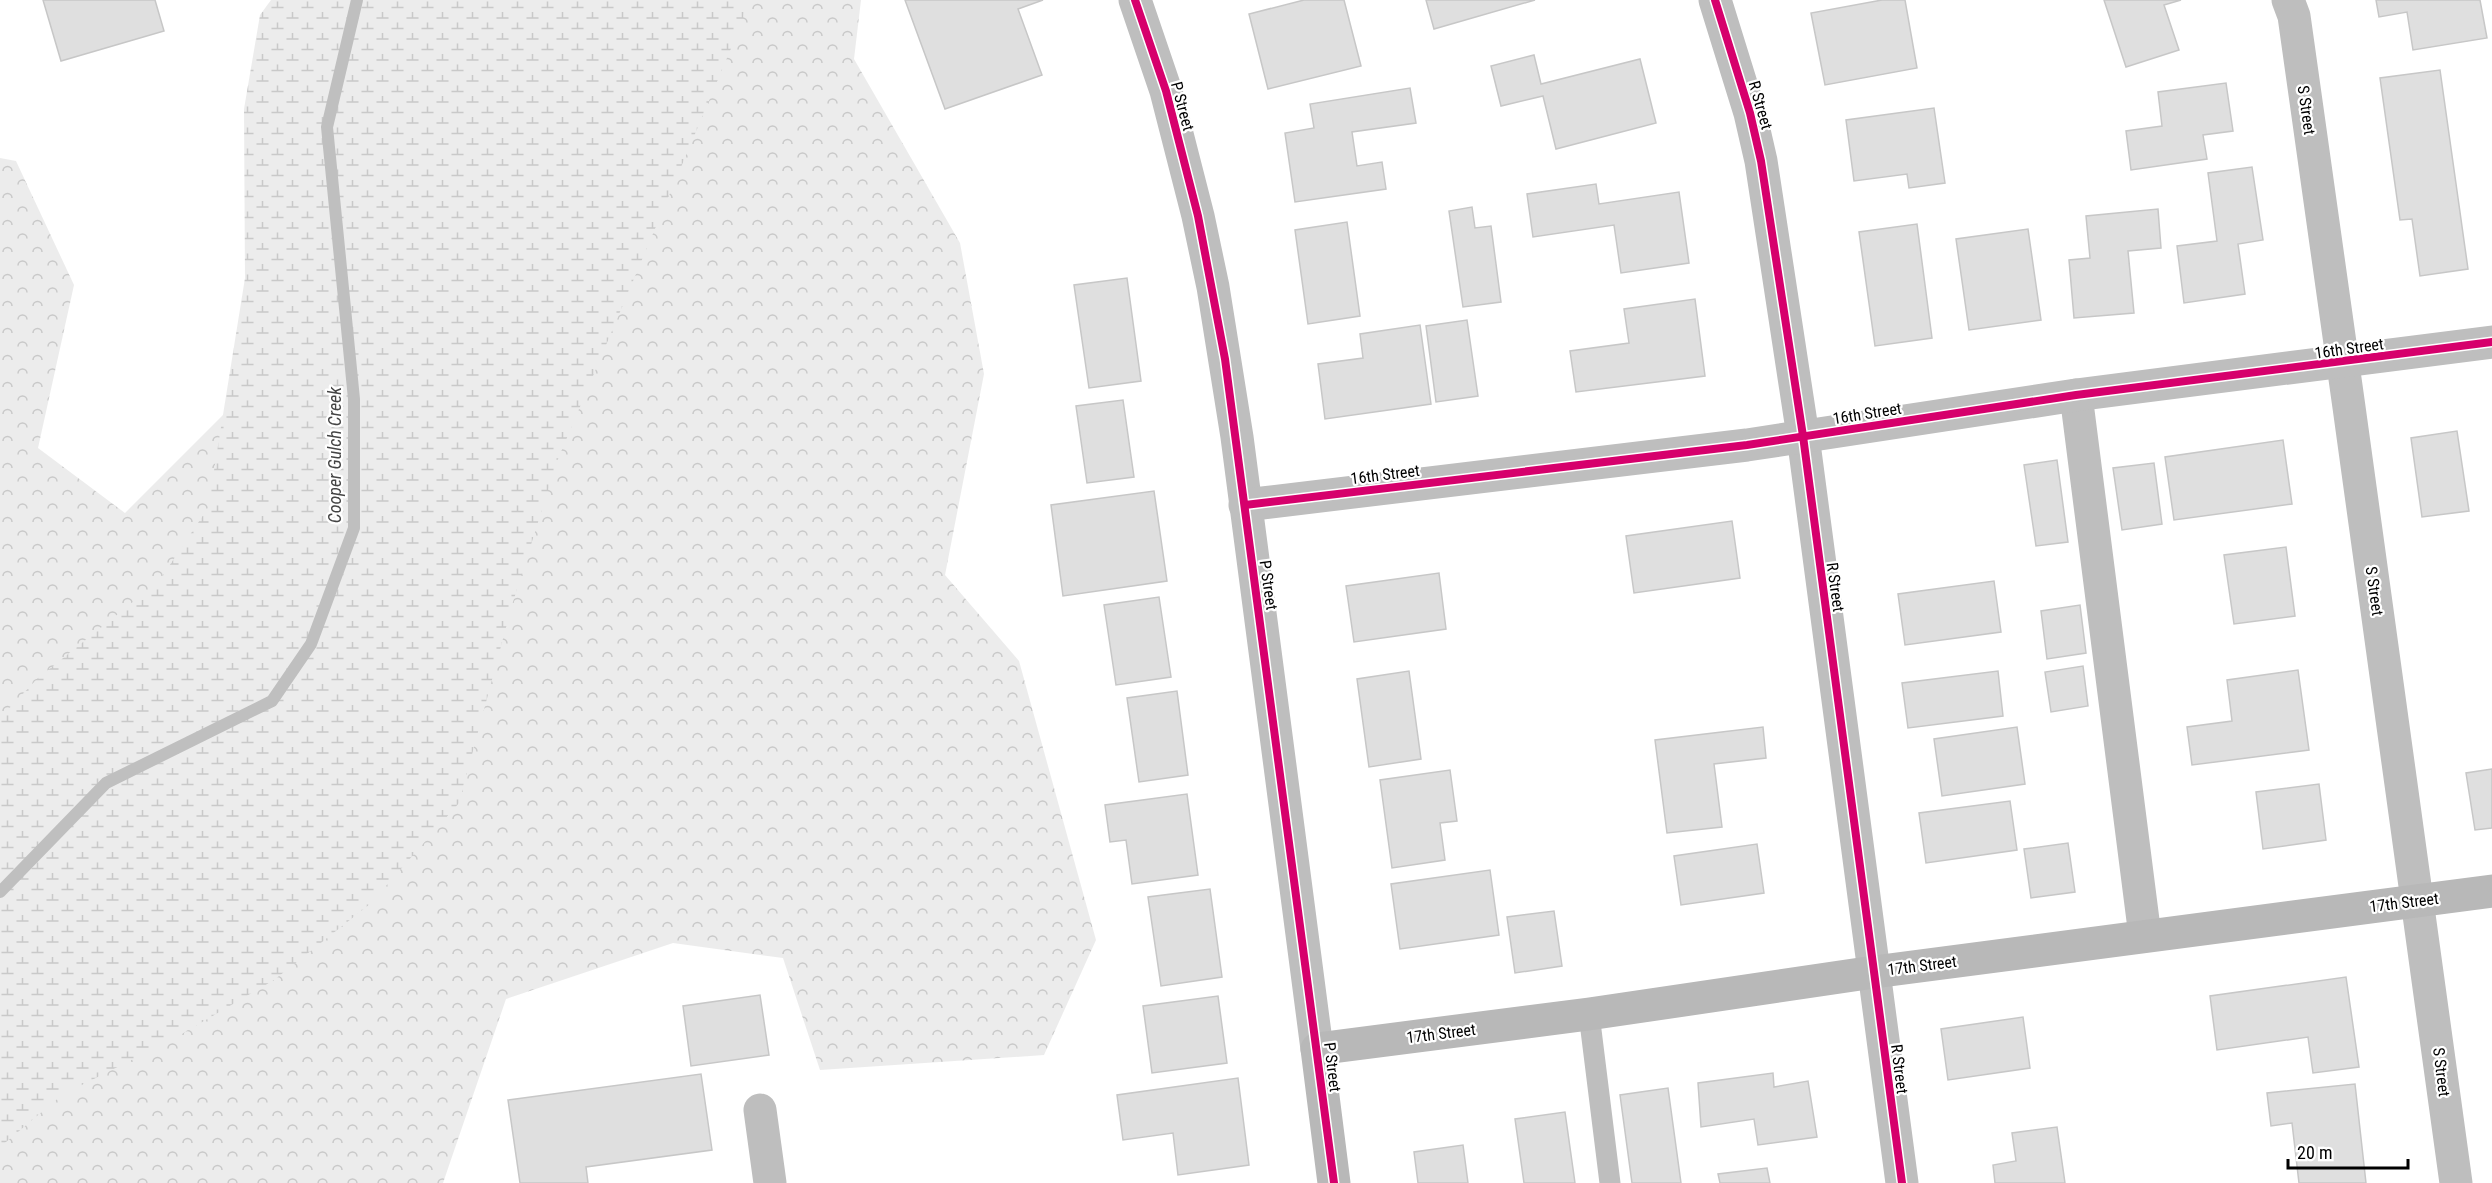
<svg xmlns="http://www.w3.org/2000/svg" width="2492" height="1183" viewBox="0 0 2492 1183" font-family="'Roboto Condensed',sans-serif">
  <defs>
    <pattern id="forest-crowns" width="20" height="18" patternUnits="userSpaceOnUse" patternTransform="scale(1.5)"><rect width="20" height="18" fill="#ececec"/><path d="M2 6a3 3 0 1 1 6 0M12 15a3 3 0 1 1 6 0" fill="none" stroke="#c9c9c9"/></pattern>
    <pattern id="wetland-marsh" width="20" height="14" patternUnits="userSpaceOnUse" patternTransform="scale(1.5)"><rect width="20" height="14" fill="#ececec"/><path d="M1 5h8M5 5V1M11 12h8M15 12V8" fill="none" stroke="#c9c9c9"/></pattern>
  </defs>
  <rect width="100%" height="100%" fill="#fff"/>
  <polygon fill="url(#forest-crowns)" points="273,0 861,0 854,59 960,243 984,374 945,575 1019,661 1096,940 1044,1055 820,1070 783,958 673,943 506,999 443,1183 0,1183 0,158 16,161 74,285 38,448 125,513 274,364"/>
  <polygon fill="url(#wetland-marsh)" points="271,0 746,0 743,20 558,459 512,605 459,803 370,904 274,980 175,1038 62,1095 0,1147 0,718 37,679 159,581 208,508 245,278 244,109 260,15"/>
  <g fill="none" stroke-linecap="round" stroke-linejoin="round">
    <polyline stroke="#bfbfbf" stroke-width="12" points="0,892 106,783 272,701 311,644 354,528 354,399 327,127 357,0"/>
  </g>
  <g fill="#dfdfdf" stroke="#c7c7c7" stroke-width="1.5">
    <polygon points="43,0 155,0 164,31 61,61"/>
    <polygon points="905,0 1043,0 1018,9 1042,75 945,109"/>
    <polygon points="1304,0 1344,0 1361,66 1268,89 1249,14"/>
    <polygon points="1426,0 1535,0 1434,29"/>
    <polygon points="1882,0 1905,0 1917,68 1825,85 1811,13"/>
    <polygon points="2104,0 2181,0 2164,5 2179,50 2126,67"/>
    <polygon points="2376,0 2480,0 2487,38 2413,50 2407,12 2379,17"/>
    <polygon points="1534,55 1541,84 1640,59 1656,123 1556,149 1543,96 1501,106 1491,66"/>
    <polygon points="2440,70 2468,269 2420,276 2412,219 2400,220 2380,78"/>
    <polygon points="2226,83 2233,131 2203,135 2207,159 2131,170 2126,131 2162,126 2158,92"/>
    <polygon points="1410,88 1416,123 1352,132 1357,166 1382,162 1386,189 1295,202 1285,133 1314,128 1310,104"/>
    <polygon points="1934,108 1945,183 1909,188 1907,174 1854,181 1846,120"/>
    <polygon points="2252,167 2263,240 2238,244 2245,294 2184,303 2177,246 2217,241 2208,173"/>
    <polygon points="1596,184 1599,204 1679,192 1689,263 1621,273 1614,225 1533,237 1527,194"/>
    <polygon points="1472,207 1475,228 1491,226 1501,302 1463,307 1449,211"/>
    <polygon points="2158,209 2161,248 2128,251 2134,313 2074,318 2069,260 2090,258 2086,216"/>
    <polygon points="1347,222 1360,316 1308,324 1295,230"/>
    <polygon points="1917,224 1932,338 1875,346 1859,232"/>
    <polygon points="2028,229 2041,320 1969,330 1956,239"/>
    <polygon points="1127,278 1141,381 1089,388 1074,285"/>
    <polygon points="1695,299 1705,376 1576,392 1570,351 1629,343 1624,309"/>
    <polygon points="1467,320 1478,396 1436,402 1426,326"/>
    <polygon points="1420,325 1431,404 1325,419 1318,364 1363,358 1360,334"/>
    <polygon points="1123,400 1134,477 1087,483 1076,406"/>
    <polygon points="2457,431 2469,511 2422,517 2411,438"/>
    <polygon points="2283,440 2292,504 2174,520 2165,457"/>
    <polygon points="2057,460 2068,542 2036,546 2024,465"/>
    <polygon points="2154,463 2162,524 2122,530 2113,468"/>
    <polygon points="1154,491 1167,581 1063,596 1051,505"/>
    <polygon points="1732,521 1740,578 1634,593 1626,536"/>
    <polygon points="2286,547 2295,616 2234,624 2224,555"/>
    <polygon points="1439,573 1446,629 1354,642 1346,586"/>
    <polygon points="1994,581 2001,632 1905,645 1898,594"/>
    <polygon points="1159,597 1171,677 1116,685 1104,605"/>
    <polygon points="2080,605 2086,653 2047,659 2041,611"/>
    <polygon points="2083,666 2088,706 2051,712 2045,672"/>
    <polygon points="2298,670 2309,750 2192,765 2187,727 2232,721 2227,680"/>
    <polygon points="1409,671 1421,759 1369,767 1357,679"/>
    <polygon points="1998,671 2003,716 1908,728 1902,683"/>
    <polygon points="1177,691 1188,775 1139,782 1127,698"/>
    <polygon points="1763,727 1766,758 1714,764 1722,827 1667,833 1655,740"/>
    <polygon points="2017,727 2025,784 1942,796 1934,739"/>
    <polygon points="2492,769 2492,828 2475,830 2466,773"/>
    <polygon points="1450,770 1457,821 1440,823 1445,860 1392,868 1380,780"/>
    <polygon points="2319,784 2326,840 2263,849 2256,792"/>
    <polygon points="1187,794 1198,875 1132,884 1126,840 1110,842 1105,805"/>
    <polygon points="2010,801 2017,850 1926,863 1919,813"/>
    <polygon points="2068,843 2075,892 2031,898 2024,849"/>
    <polygon points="1757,844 1764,893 1681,905 1674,856"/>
    <polygon points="1490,870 1499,935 1400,949 1391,884"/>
    <polygon points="1210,889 1222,977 1161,986 1148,897"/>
    <polygon points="1554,911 1562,966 1515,973 1507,917"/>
    <polygon points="2346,977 2359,1067 2313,1073 2308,1037 2217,1050 2210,996"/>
    <polygon points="760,995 769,1055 691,1066 683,1006"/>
    <polygon points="1218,996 1227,1063 1152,1073 1143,1006"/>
    <polygon points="2023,1017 2030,1068 1948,1080 1941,1029"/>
    <polygon points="1773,1073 1774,1087 1808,1081 1817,1137 1758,1145 1754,1119 1701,1127 1698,1083"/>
    <polygon points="701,1074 712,1150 586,1167 588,1183 520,1183 508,1100"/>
    <polygon points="1238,1078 1249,1165 1178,1175 1173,1133 1123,1140 1117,1095"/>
    <polygon points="2355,1084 2366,1183 2299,1183 2292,1123 2271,1126 2267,1093"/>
    <polygon points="1668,1088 1681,1183 1632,1183 1620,1095"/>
    <polygon points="1565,1112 1575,1183 1524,1183 1515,1119"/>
    <polygon points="2057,1127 2065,1183 1995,1183 1993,1165 2016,1161 2012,1133"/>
    <polygon points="1463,1145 1468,1183 1418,1183 1414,1152"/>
    <polygon points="1767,1168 1770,1183 1720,1183 1718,1174"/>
  </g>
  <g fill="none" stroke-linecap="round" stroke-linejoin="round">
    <polyline stroke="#bebebe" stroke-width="21" points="1589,1014 1610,1183"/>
    <g stroke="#bebebe" stroke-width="33">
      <polyline points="1135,0 1166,91 1198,216 1213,287 1237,437 1317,1049"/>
      <polyline points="1715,0 1750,113 1761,161 1803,436 1902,1183"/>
      <path d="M2288,0L2294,16C2348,405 2405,793 2456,1183"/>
      <polyline points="2076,395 2145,936"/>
      <polyline points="1245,505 1747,445 2076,395 2492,342"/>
      <polyline points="760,1110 770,1183"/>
    </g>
    <polyline stroke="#b8b8b8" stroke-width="33" points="1334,1183 1317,1049 1589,1014 1874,972 2492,891"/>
    <g stroke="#fff" stroke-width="11">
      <g id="cycleway">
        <polyline points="1135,0 1166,91 1198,216 1225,359 1334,1183"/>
        <polyline points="1715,0 1750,113 1761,161 1803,436 1902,1183"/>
        <polyline points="1245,505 1747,445 2076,395 2492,342"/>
      </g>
    </g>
    <use href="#cycleway" stroke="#d6006c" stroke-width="8"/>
  </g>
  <g text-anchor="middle" stroke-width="4.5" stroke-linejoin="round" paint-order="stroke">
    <g font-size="16" fill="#000" stroke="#fff">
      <text transform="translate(1761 105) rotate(74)" y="6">R Street</text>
      <text transform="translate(1183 106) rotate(75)" y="6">P Street</text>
      <text transform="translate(2307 110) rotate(82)" y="6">S Street</text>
      <text transform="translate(2349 348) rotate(-8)" y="6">16th Street</text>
      <text transform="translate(1867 413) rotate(-9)" y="6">16th Street</text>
      <text transform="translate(1385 474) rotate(-7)" y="6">16th Street</text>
      <text transform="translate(1269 585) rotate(82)" y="6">P Street</text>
      <text transform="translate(1836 587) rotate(82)" y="6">R Street</text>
      <text transform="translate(2375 591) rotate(82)" y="6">S Street</text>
      <text transform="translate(2404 902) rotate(-7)" y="6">17th Street</text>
      <text transform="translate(1922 965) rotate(-7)" y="6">17th Street</text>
      <text transform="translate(1441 1033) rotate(-7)" y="6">17th Street</text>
      <text transform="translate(1333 1067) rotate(83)" y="6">P Street</text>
      <text transform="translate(1900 1069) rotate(83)" y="6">R Street</text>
      <text transform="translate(2442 1072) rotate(83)" y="6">S Street</text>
    </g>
    <g font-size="18" font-style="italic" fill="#444" stroke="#fff">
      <text transform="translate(335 455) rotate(-90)" y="6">Cooper Gulch Creek</text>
    </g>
  </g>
  <path d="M2288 1159v9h120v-9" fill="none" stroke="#000000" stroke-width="3"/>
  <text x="2297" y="1159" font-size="18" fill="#000000" stroke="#ffffff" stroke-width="4.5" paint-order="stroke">20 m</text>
</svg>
